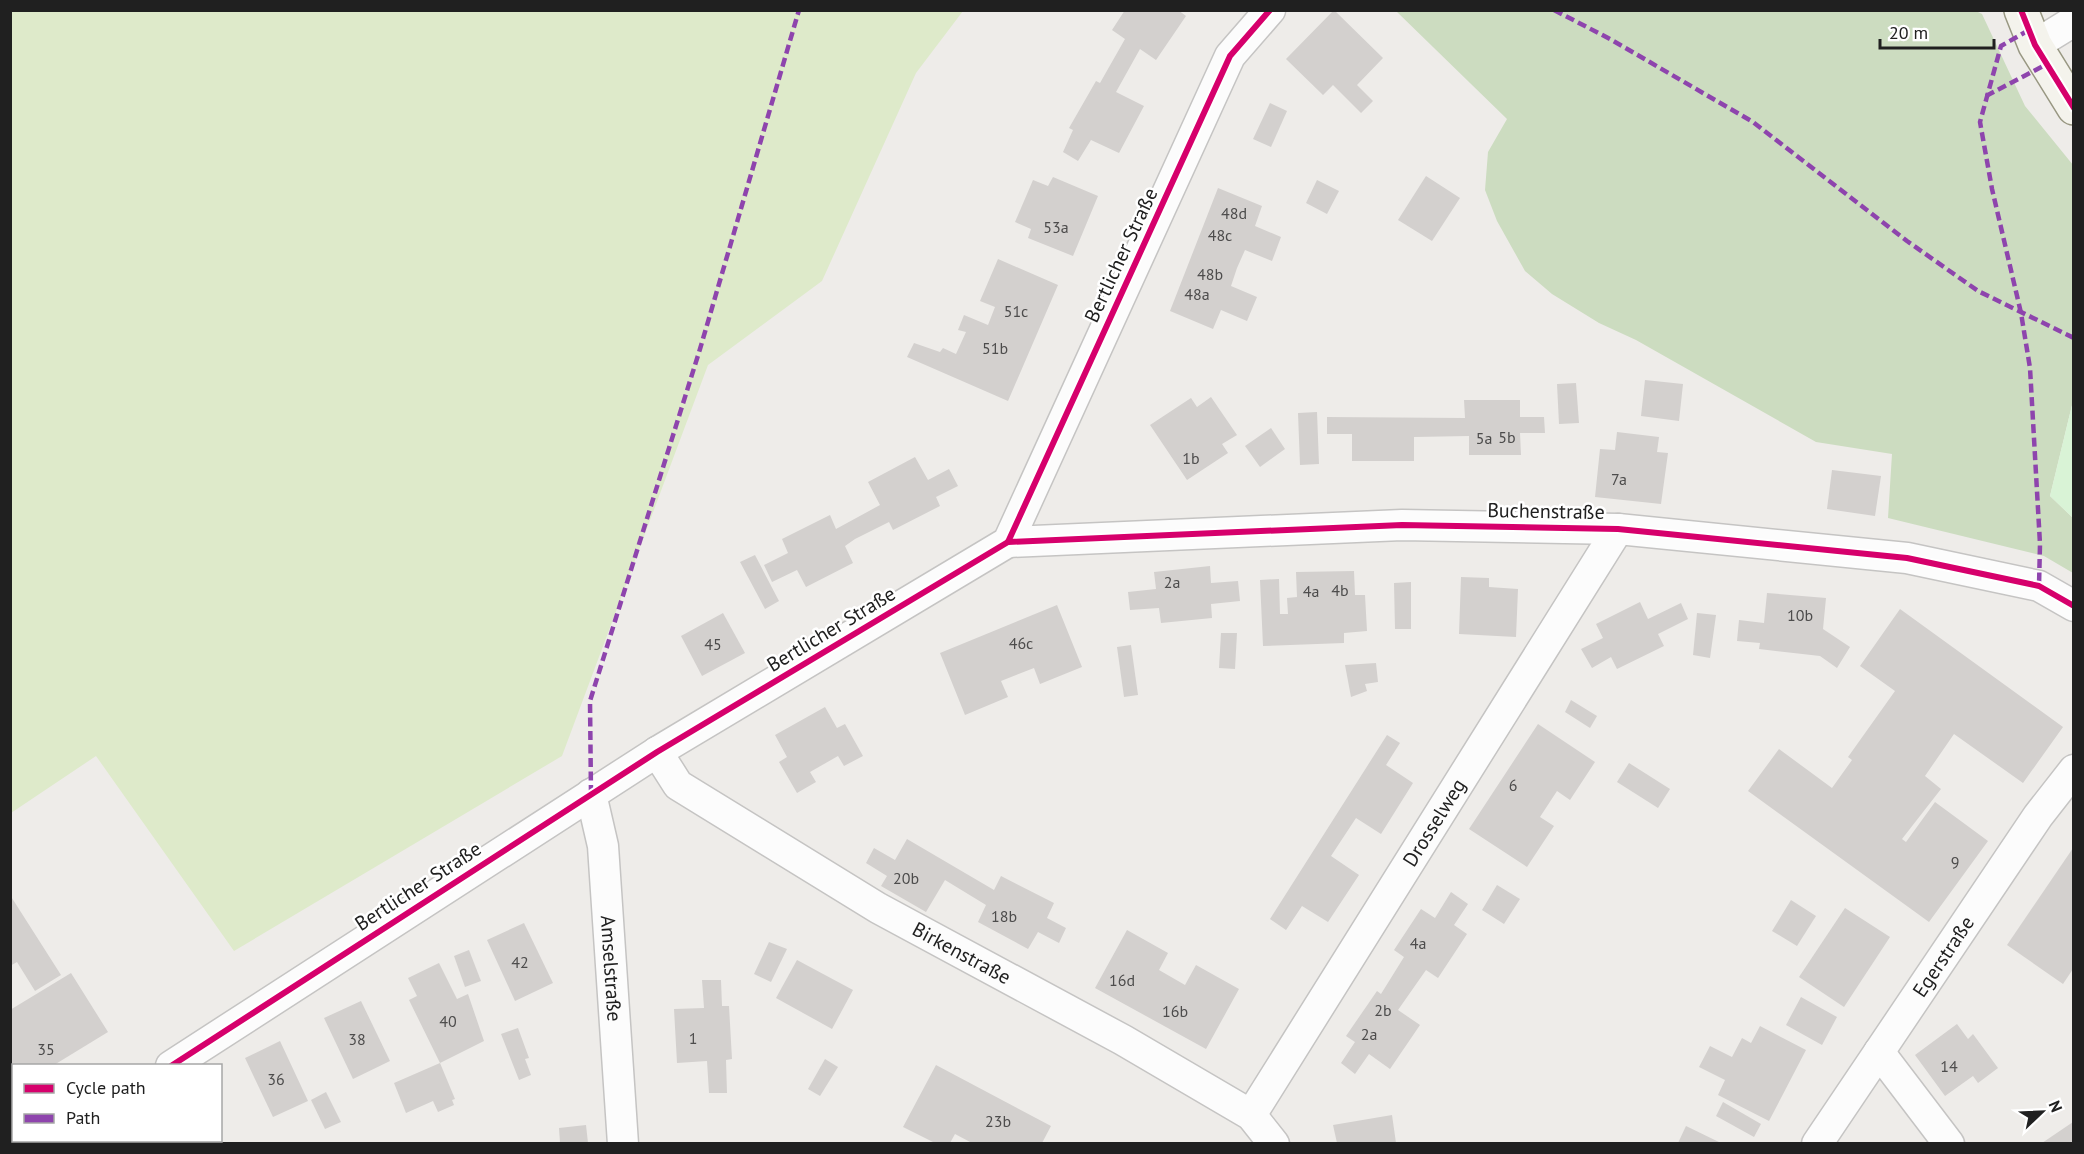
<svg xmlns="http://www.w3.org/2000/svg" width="2084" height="1154" viewBox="0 0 2084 1154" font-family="'PT Sans',sans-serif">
  <rect width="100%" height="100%" fill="#eeece9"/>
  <polygon fill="#deeaca" points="11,10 963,11 916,73 822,281 708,365 562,756 234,951 96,756 11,813"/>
  <polygon fill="#ccdcc0" points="1974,10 1982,14 2025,106 2073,165 2073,401 2050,496 2073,518 2073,573 2044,556 1888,518 1892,454 1816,442 1636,340 1599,323 1552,294 1525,271 1497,221 1485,190 1488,152 1507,119 1396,11"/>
  <polygon fill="#d9f3d6" points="2073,401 2073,518 2050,496"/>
  <g fill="#d3d0ce">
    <polygon points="1125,10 1178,10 1186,16 1156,60 1140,49 1116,92 1144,106 1119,153 1091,140 1078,161 1063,152 1073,130 1069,128 1096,81 1100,83 1125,39 1112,30"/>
    <polygon points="1334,10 1383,58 1357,85 1373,101 1361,113 1333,85 1323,95 1286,59"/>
    <polygon points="1270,103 1287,111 1271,147 1253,139"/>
    <polygon points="1426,176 1460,198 1432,241 1398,220"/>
    <polygon points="1053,177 1098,196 1073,256 1028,238 1031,229 1015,222 1033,180 1048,186"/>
    <polygon points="1317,180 1339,191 1327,214 1306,203"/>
    <polygon points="1218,188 1262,206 1255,226 1281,237 1272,261 1245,250 1237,268 1231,286 1257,297 1247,321 1221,310 1213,329 1170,311"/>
    <polygon points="998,259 1058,285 1008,401 907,357 914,343 940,352 943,348 956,354 966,332 958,330 964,315 988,325 995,307 980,301"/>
    <polygon points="1645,380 1683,384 1679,421 1641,416"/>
    <polygon points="1576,383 1579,423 1559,424 1557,384"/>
    <polygon points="1211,397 1237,435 1222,444 1228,453 1187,480 1150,425 1191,398 1197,407"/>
    <polygon points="1464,400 1520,400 1520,417 1544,417 1545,433 1520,433 1521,455 1469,455 1469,436 1414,437 1414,461 1352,461 1352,434 1327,434 1327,417 1465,418"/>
    <polygon points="1317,412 1319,464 1300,465 1298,413"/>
    <polygon points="1271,428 1285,449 1260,467 1245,446"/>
    <polygon points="1617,432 1659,437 1657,452 1668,453 1661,504 1595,497 1600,449 1615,450"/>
    <polygon points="915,457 928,480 949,469 958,486 936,497 940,506 893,530 889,522 855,539 845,546 853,563 806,587 797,570 772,582 764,565 788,553 782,539 830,515 836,529 880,505 868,482"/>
    <polygon points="1832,470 1881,476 1875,516 1827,509"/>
    <polygon points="755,555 779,601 765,609 740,562"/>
    <polygon points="1210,566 1211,583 1238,581 1240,601 1211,604 1212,618 1161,623 1159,608 1130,610 1128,592 1156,589 1154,572"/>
    <polygon points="1354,571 1355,595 1365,595 1367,631 1344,633 1344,643 1263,646 1260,580 1279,579 1280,614 1288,614 1287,598 1297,597 1296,572"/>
    <polygon points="1461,577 1489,578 1489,587 1518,589 1516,637 1459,634"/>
    <polygon points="1411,582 1411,629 1395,629 1394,583"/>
    <polygon points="1767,593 1826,598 1823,629 1850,647 1837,668 1820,656 1759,649 1760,643 1737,641 1739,620 1764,623"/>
    <polygon points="1640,602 1648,619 1681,603 1688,619 1658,634 1664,646 1617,669 1611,657 1592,668 1581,649 1603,638 1596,624"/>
    <polygon points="1057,605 1082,667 1040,684 1034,668 1001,681 1008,697 965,715 940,653"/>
    <polygon points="1900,609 2063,727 2023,783 1954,734 1925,776 1941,789 1902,839 1906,842 1935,802 1988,841 1929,922 1748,791 1779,749 1832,788 1852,760 1848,757 1895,691 1860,666"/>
    <polygon points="723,613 745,653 702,676 681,636"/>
    <polygon points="1697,613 1716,615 1710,658 1693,655"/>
    <polygon points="1221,633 1237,633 1235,669 1219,668"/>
    <polygon points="1131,645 1138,695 1124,697 1117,647"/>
    <polygon points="1376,663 1378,682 1365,684 1367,691 1351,697 1345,665"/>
    <polygon points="1571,700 1597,716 1590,728 1565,712"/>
    <polygon points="825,707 837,728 845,724 863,756 844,766 838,756 810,772 816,782 797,793 779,762 787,757 775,735"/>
    <polygon points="1538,724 1595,762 1570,800 1557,791 1540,817 1554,826 1527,867 1469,829"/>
    <polygon points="1387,735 1400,743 1386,765 1413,783 1381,834 1356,818 1331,856 1359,875 1328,922 1302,906 1286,930 1270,919"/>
    <polygon points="1629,763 1670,789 1658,808 1617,782"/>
    <polygon points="907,839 994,890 1001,876 1054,903 1047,918 1066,928 1059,943 1038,932 1028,949 978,922 986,905 945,880 926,912 881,886 887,876 866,863 874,848 895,860"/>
    <polygon points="2073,848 2073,969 2063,984 2007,945"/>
    <polygon points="1497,885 1520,899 1504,924 1482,910"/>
    <polygon points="1451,892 1468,904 1454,925 1467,934 1438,978 1426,970 1398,1010 1420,1025 1390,1069 1369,1054 1355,1074 1341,1063 1355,1042 1346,1036 1377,991 1381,994 1404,957 1394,950 1421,909 1435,918"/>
    <polygon points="10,895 61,975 35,991 17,962 10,966"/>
    <polygon points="1791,900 1816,916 1797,946 1772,931"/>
    <polygon points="1845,908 1890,937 1844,1007 1799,977"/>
    <polygon points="524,923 553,983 515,1001 487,940"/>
    <polygon points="1127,930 1168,953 1159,970 1185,985 1196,965 1239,989 1206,1049 1095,988"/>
    <polygon points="769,942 787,949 771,982 754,974"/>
    <polygon points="469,950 481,981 465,987 454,956"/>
    <polygon points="797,960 853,990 832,1029 776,998"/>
    <polygon points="439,963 457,999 468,994 484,1041 440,1063 409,1000 417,996 408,978"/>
    <polygon points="71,973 108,1032 54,1065 14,1065 14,1091 10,1092 10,1010"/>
    <polygon points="702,980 721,980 722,1006 729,1006 732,1059 726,1060 727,1093 709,1093 707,1061 677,1063 674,1009 704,1008"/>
    <polygon points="1801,997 1837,1017 1822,1045 1786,1025"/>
    <polygon points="361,1001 390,1061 353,1079 324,1018"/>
    <polygon points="1957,1024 1968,1039 1973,1034 1998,1068 1978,1083 1973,1076 1945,1096 1915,1055"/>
    <polygon points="1760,1026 1806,1050 1769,1121 1718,1095 1725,1080 1699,1067 1710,1046 1732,1057 1742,1038 1751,1043"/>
    <polygon points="518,1028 529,1058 525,1059 531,1075 519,1080 501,1034"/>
    <polygon points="280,1041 308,1101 273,1117 245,1058"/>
    <polygon points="825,1059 838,1067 820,1096 808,1089"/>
    <polygon points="440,1063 455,1099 452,1100 454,1105 438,1112 433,1101 406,1113 394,1083"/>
    <polygon points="936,1065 1051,1126 1042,1143 972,1143 955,1134 950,1143 935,1143 903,1127"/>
    <polygon points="326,1092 341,1122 325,1129 311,1100"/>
    <polygon points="1723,1102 1761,1124 1754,1137 1716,1116"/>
    <polygon points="1392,1115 1396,1143 1337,1143 1333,1125"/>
    <polygon points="2073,1122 2073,1143 2042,1143"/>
    <polygon points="586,1125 588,1143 560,1143 559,1128"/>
    <polygon points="1686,1126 1721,1143 1678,1143"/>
    <polygon points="156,1140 205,1140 207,1143 151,1143"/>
  </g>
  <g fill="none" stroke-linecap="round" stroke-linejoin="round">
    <g stroke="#c5c4c3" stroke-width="33">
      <g id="street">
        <polyline points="2035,45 2074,21"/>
        <polyline points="1008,542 1402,525 1618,529 1907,558 2039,586 2074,606"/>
        <path id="s1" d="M657,752L678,785L878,908L1123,1040L1251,1115L1274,1144"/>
        <path id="s2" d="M591,794L603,846L623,1144"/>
        <polyline points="1879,1052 1949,1144"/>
        <polyline points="171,1066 657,752 1008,542 1230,56 1270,10"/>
        <path id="s3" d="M1251,1115L1618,529"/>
        <polyline points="50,1144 55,1140"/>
        <path id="s4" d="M1817,1144L2038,816L2074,770"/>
      </g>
    </g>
    <g stroke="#989782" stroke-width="36">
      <polyline id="secondary" points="2021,10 2035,45 2074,108"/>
    </g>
    <use href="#street" stroke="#fcfcfc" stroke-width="30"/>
    <use href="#secondary" stroke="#f4f3ec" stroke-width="33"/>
    <g stroke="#8e44ad" stroke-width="4.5" stroke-dasharray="9 4.5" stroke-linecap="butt">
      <polyline points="1554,10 1610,39 1753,122 1907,241 1978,291 2074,338"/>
      <polyline points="2029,30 2001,46 1980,122 1992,189 2021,313 2030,368 2040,544 2039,586"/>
      <polyline points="1986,96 2047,64"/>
      <polyline points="591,794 590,701 700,349 799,10"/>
    </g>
    <g stroke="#fff" stroke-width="10">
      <g id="cycleway">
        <polyline points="2021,10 2035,45 2074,108"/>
        <polyline points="1008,542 1402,525 1618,529 1907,558 2039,586 2074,606"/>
        <polyline points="171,1066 657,752 1008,542 1230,56 1270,10"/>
      </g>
    </g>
    <use href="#cycleway" stroke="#d6006c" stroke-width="6"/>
  </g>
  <g text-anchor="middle" stroke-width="5" stroke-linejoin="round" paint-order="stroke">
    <g font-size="16" fill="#4d4c4c">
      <text x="1234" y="219">48d</text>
      <text x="1056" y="233">53a</text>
      <text x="1220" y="241">48c</text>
      <text x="1210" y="280">48b</text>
      <text x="1197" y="300">48a</text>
      <text x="1016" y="317">51c</text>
      <text x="995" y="354">51b</text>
      <text x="1507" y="443">5b</text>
      <text x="1484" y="444">5a</text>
      <text x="1191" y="464">1b</text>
      <text x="1619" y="485">7a</text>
      <text x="1172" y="588">2a</text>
      <text x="1340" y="596">4b</text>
      <text x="1311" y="597">4a</text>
      <text x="1800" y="621">10b</text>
      <text x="1021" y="649">46c</text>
      <text x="713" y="650">45</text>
      <text x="1513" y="791">6</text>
      <text x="1955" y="868">9</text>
      <text x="906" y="884">20b</text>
      <text x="1004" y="922">18b</text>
      <text x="1418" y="949">4a</text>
      <text x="520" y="968">42</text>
      <text x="1122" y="986">16d</text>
      <text x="1383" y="1016">2b</text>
      <text x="1175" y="1017">16b</text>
      <text x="448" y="1027">40</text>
      <text x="1369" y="1040">2a</text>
      <text x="693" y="1044">1</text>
      <text x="357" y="1045">38</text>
      <text x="46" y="1055">35</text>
      <text x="1949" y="1072">14</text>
      <text x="276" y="1085">36</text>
      <text x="998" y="1127">23b</text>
    </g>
    <g font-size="20" fill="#202020" stroke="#fff">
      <text transform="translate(1121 255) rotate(-65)" y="7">Bertlicher Straße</text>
      <text transform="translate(1546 511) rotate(1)" y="7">Buchenstraße</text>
      <text transform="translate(831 629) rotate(-31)" y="7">Bertlicher Straße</text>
      <text dy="7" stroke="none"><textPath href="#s3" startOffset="345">Drosselweg</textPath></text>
      <text transform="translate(418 886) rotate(-33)" y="7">Bertlicher Straße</text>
      <text dy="7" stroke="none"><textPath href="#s1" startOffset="369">Birkenstraße</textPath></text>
      <text dy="7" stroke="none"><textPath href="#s4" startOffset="226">Egerstraße</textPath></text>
      <text dy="7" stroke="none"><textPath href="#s2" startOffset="176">Amselstraße</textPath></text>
    </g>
  </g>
  <rect width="2084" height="1154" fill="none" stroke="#202020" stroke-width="24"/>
  <rect x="12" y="1064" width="210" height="78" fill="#ffffff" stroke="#a6a6a6" stroke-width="1.5"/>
  <rect x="24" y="1084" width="30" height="9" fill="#d6006c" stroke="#a6a6a6" stroke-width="1.5"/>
  <text x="66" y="1094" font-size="18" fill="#202020">Cycle path</text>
  <rect x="24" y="1114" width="30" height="9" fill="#8e44ad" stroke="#a6a6a6" stroke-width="1.5"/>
  <text x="66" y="1124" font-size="18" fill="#202020">Path</text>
  <g transform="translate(2042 1112) rotate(67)" stroke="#ffffff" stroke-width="4.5" paint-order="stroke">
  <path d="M0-4.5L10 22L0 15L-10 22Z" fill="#202020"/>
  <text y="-9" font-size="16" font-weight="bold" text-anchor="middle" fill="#202020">N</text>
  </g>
  <path d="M1880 39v9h114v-9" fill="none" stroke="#202020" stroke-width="3"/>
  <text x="1889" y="39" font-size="18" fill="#202020" stroke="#ffffff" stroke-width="4.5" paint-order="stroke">20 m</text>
</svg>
